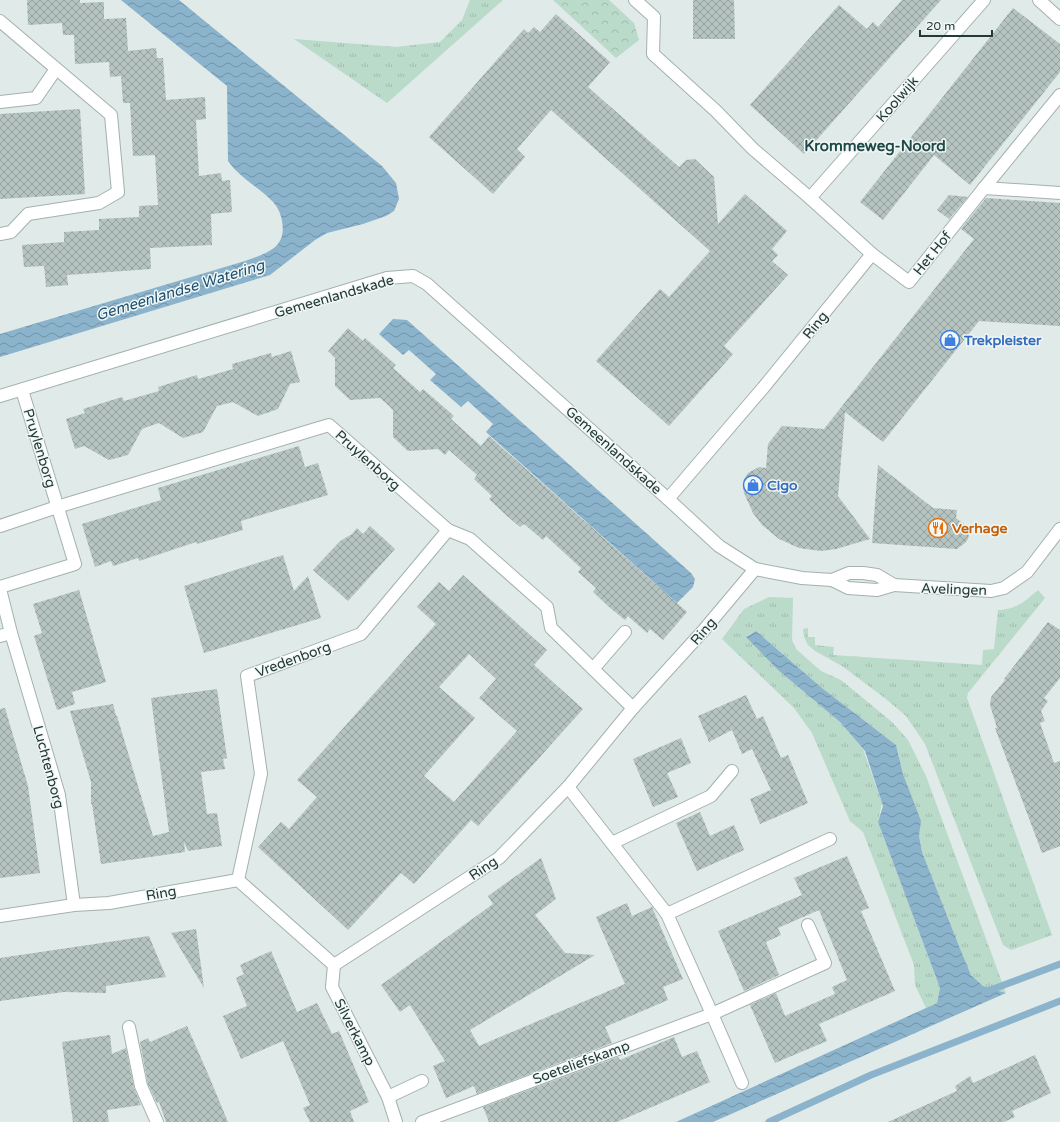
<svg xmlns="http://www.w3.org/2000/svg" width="1060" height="1122" viewBox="0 0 1060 1122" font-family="'Varela Round',sans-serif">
  <defs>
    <pattern id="grass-tufts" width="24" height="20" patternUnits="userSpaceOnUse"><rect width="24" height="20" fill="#badaca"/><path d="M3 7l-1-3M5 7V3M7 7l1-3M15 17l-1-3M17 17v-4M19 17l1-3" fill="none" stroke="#a0bcae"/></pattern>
    <pattern id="forest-crowns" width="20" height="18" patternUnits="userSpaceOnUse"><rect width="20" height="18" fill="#badaca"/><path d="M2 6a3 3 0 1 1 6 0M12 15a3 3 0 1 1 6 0" fill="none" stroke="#a0bcae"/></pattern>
    <pattern id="water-waves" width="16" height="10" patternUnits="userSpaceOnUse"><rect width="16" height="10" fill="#8bb3cc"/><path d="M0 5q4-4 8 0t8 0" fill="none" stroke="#7193a7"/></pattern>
    <pattern id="building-cross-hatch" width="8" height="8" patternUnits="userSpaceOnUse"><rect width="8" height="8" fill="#b5c4c1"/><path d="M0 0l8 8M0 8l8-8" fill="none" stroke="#93a09e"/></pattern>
  </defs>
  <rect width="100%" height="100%" fill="#e0eae8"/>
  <g fill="url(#grass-tufts)">
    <polygon points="470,0 503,0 387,103 294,39 396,47 440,42 462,20"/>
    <path d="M1038,590L1045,598L968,693L967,698L1052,935L1011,950L1003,945L925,744L906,716L886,699L842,666L815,651L808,645L804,637L803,629L808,628V637H815V645L834,647L833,655L982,665L983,650L994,649L998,610C1017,609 1024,602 1038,590Z"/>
    <polygon points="769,597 793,598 792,640 796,649 821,671 841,680 892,722 908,740 926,776 1006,993 983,986 971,975 961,951 922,852 919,836 920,821 903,774 896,745 822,688 756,631 746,636 778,670 840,722 863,749 882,803 878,822 940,988 937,1003 926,1008 915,985 914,965 863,832 850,821 812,733 794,708 722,639 744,609"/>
  </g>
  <polygon fill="url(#forest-crowns)" points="553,0 609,0 634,23 639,40 616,58"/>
  <g fill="url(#water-waves)">
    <path d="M121,0H179L382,166L396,183L399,199L394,211L386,216L363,224L327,233L315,240L270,275L0,357V334L245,261C266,253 287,249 282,221C281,214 277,205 271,200C257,186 239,177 228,161L227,86Z"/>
    <polygon points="393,319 407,320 691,573 695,579 693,587 677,603 486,432 493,424 468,401 461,407 430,380 436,374 409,350 403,355 379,334"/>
    <polygon points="756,631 822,688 896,745 903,774 921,821 919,836 922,852 961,951 971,975 983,986 1006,993 713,1122 676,1122 937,1003 940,988 878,822 883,806 865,751 840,722 778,670 746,637"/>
  </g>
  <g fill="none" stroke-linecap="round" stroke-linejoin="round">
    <g stroke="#8bb3cc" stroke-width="7">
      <polyline points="985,992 1060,964"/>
      <polyline points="769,1122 871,1075 1060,1001"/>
    </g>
  </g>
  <g fill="url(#building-cross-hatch)" fill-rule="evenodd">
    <polygon points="27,0 80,0 80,3 104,2 104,19 126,18 128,51 156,48 157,58 163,58 166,100 205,97 206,119 196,120 199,176 221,173 222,181 230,180 232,212 211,214 212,245 150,248 151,269 67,275 68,285 46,287 44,266 24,267 22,245 64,242 64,232 99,230 99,219 139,217 139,206 158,205 155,155 133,156 130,103 123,103 121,76 110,77 109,62 75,64 74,35 63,35 62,23 28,25"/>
    <polygon points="693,0 734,0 735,39 693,39"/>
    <polygon points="902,0 941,0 804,154 750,105 839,5 867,29 873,22 878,27"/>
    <polygon points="1013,8 1060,44 1060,72 970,185 934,155 883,220 860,202"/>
    <polygon points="556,14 610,62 588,87 679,167 686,160 695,159 714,177 718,224 745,194 787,231 772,249 778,255 772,261 788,275 724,346 733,354 669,426 596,361 660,289 669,297 710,251 551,110 517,149 525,157 493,194 429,137 524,29 528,33 534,27 540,32"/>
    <polygon points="80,109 85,194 0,199 0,114"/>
    <polygon points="949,195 968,197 949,219 937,210"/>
    <polygon points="986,198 1060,203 1060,326 979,321 883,442 845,412 838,496 870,539 836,549 821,551 799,548 779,539 762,525 753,513 744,493 743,485 744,479 748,473 759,467 766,468 768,444 782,426 824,429 974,239 961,229"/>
    <polygon points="348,328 363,341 365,338 396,365 393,368 420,392 423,389 454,416 451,419 481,446 489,436 687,612 663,640 650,629 647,633 628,616 625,620 609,607 593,592 596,588 578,572 581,568 546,536 543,540 524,524 520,527 506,515 489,499 492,496 474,479 477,475 449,450 445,455 438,449 408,451 393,437 393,410 386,403 380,398 350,400 335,386 335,358 328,351"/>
    <polygon points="291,351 300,382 290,384 278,409 258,416 233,402 217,406 203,432 183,438 159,423 150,426 142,429 128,455 109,460 84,446 75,449 66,419 85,413 83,409 122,397 124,401 159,391 158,387 197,375 198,379 216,374 233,369 232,364 271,353 272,357"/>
    <polygon points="299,446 305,467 318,463 328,495 241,521 243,530 197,544 196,542 139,561 138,558 113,566 111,561 95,567 82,524 161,500 158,488"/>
    <polygon points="878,465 933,508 957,510 956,518 965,525 969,533 968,539 965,543 957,549 872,543"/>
    <polygon points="370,526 395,549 348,601 313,570 340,541 352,534 357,528 363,534"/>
    <polygon points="283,555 294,591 308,576 321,618 204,653 184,586"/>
    <path d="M463,575L547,650L534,665L583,709L478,826L471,820L414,884L401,873L348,930L258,847L281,822L289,829L317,797L297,780L436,624L417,607L439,582L449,591ZM469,654L496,679L479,698L517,731L454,802L424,776L475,718L439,687Z"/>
    <polygon points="79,590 106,682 72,692 75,704 57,710 34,636 42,633 33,604"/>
    <polygon points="1048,622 1060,630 1060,678 1044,698 1048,701 1041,711 1045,721 1040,723 1054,763 1060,761 1060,846 1042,853 995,728 997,728 990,705 991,697 1005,680 1004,679"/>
    <polygon points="217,689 227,758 223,759 225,769 201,772 207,814 217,813 222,846 188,851 184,842 185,852 101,864 92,804 91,804 91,782 70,711 113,704 116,716 117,716 153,836 169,832 151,698"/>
    <polygon points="746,695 757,719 763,716 781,758 788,755 808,803 760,824 750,799 771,790 752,749 742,754 732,730 709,742 698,716"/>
    <polygon points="5,708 28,786 40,873 0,878 0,709"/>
    <polygon points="681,738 691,763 667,773 678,797 653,807 633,759"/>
    <polygon points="700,812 710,836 734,825 744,850 697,871 676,823"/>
    <polygon points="847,856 869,908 861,911 895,991 819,1024 827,1041 775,1063 750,1005 776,993 785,1016 835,994 832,987 847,980 819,910 778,928 781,935 766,942 779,975 744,991 718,931 802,895 794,878"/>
    <polygon points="541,858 556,899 535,915 565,953 595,955 470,1030 479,1046 625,984 596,917 627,903 632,916 652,907 683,979 663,987 668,1000 605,1027 612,1043 477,1094 474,1086 446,1098 433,1066 445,1061 410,1005 400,1012 381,985 493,904 488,896"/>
    <polygon points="196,929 204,988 171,933"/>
    <polygon points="149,936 166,977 106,986 106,993 64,992 0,1001 0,958"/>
    <polygon points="271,951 297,1012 317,1003 332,1034 339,1031 369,1102 350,1111 354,1122 310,1122 303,1108 310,1105 283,1041 241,1059 223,1016 247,1006 236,978 244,974 240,965"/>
    <polygon points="187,1026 208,1074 228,1122 166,1122 159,1102 157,1103 148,1084 140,1042 148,1038 150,1042"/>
    <polygon points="110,1035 112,1054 126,1048 134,1088 141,1105 107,1110 109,1122 73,1122 62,1042"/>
    <polygon points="674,1037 682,1057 697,1051 710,1082 617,1122 489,1122 483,1107 618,1057 620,1060"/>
    <polygon points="1035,1055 1051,1093 1012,1111 1015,1117 1004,1122 888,1122 957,1091 955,1086 970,1076 973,1083"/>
  </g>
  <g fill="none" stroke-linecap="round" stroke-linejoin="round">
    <g stroke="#a3b1b0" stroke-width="14">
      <g id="minor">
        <polyline points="635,0 654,17 653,54 716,111 753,149 810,198 872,254 763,388 668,499"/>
        <polyline points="1039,0 1060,19"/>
        <polyline points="0,21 111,115 118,192 99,203 28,214 11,232 0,234"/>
        <polyline points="0,102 36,98 56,69"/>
        <polyline points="984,188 1060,95"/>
        <polyline points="810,198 984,0"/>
        <polyline points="872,254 909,282 984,188 1060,193"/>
        <polyline points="0,396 387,278 413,276 427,284 668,499 719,546 755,569 802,578 832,580 849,573 863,573 877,575 894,585 991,591 1004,588 1027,572 1060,529"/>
        <polyline points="0,526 57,507 329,425 448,530 470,539 547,607 551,628 633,708"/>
        <polyline points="832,580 848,588 877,590 894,585"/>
        <polyline points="0,587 75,564 22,390"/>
        <polyline points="0,589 11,633 0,636"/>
        <polyline points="11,633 59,795 74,905"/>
        <polyline points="593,669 625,632"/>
        <polyline points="612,843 711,796 732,771"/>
        <polyline points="238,880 261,774 247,676 361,634 448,530"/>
        <polyline points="667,914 830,839"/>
        <polyline points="0,916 74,905 109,903 238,880 334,965 499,858 568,787 633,708 703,631 755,569"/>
        <polyline points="334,965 332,987 388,1097 396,1122"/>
        <polyline points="129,1027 141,1086 157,1122"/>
        <polyline points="742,1083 712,1014 825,963 808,925"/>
        <polyline points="388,1097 422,1081"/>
        <polyline points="422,1122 712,1014 667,914 568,787"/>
      </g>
    </g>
    <use href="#minor" stroke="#fff" stroke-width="12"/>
  </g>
  <defs>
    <g id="shop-ring" transform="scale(1)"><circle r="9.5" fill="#f0f7f5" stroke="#3f7fe0" stroke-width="1.5"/><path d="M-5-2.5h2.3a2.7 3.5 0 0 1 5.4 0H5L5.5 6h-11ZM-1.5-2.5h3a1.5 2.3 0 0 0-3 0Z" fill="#3f7fe0"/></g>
    <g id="restaurant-ring" transform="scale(1)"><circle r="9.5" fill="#f0f7f5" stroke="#e8710a" stroke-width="1.5"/><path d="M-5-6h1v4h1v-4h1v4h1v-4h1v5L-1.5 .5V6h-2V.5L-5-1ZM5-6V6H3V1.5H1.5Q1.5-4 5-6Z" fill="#e8710a"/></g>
  </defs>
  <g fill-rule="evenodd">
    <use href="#shop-ring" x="950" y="340"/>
    <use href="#shop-ring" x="753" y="485"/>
    <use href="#restaurant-ring" x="938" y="528"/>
  </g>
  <g text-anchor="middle" stroke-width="3" stroke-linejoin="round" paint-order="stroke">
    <g font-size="14" fill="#223938" stroke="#f0f7f5">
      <text transform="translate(897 99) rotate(-49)" y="5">Koolwijk</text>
      <text transform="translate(932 253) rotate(-51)" y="5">Het Hof</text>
      <text transform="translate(334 296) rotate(-16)" y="5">Gemeenlandskade</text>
      <text transform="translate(815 325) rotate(-51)" y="5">Ring</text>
      <text transform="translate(40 448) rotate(73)" y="5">Pruylenborg</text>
      <text transform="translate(614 450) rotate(42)" y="5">Gemeenlandskade</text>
      <text transform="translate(368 460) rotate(42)" y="5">Pruylenborg</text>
      <text transform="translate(954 589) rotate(2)" y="5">Avelingen</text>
      <text transform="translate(703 631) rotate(-49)" y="5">Ring</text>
      <text transform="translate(293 659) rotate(-20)" y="5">Vredenborg</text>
      <text transform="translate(49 767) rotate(75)" y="5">Luchtenborg</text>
      <text transform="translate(483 868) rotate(-34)" y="5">Ring</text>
      <text transform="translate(161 893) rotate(-10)" y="5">Ring</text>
      <text transform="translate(355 1032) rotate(63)" y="5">Silverkamp</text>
      <text transform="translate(581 1062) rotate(-20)" y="5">Soeteliefskamp</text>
    </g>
    <g font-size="14" font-weight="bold" fill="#366cbe" stroke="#f0f7f5" text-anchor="start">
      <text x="964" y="345">Trekpleister</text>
      <text x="767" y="490">Cigo</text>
    </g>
    <g font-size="14" font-weight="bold" fill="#c56008" stroke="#f0f7f5" text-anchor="start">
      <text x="952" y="533">Verhage</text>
    </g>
    <g font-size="15" font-weight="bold" fill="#1f4949" stroke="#f0f7f5">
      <text x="875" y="151">Krommeweg-Noord</text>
    </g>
    <g font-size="15" font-style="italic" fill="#205071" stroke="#f0f7f5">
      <text transform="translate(180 290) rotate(-17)" y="5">Gemeenlandse Watering</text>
    </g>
  </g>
  <path d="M920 30v6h72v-6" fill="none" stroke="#223938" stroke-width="2"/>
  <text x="926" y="30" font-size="12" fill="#223938" stroke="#f0f7f5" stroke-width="3" paint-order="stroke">20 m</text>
</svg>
